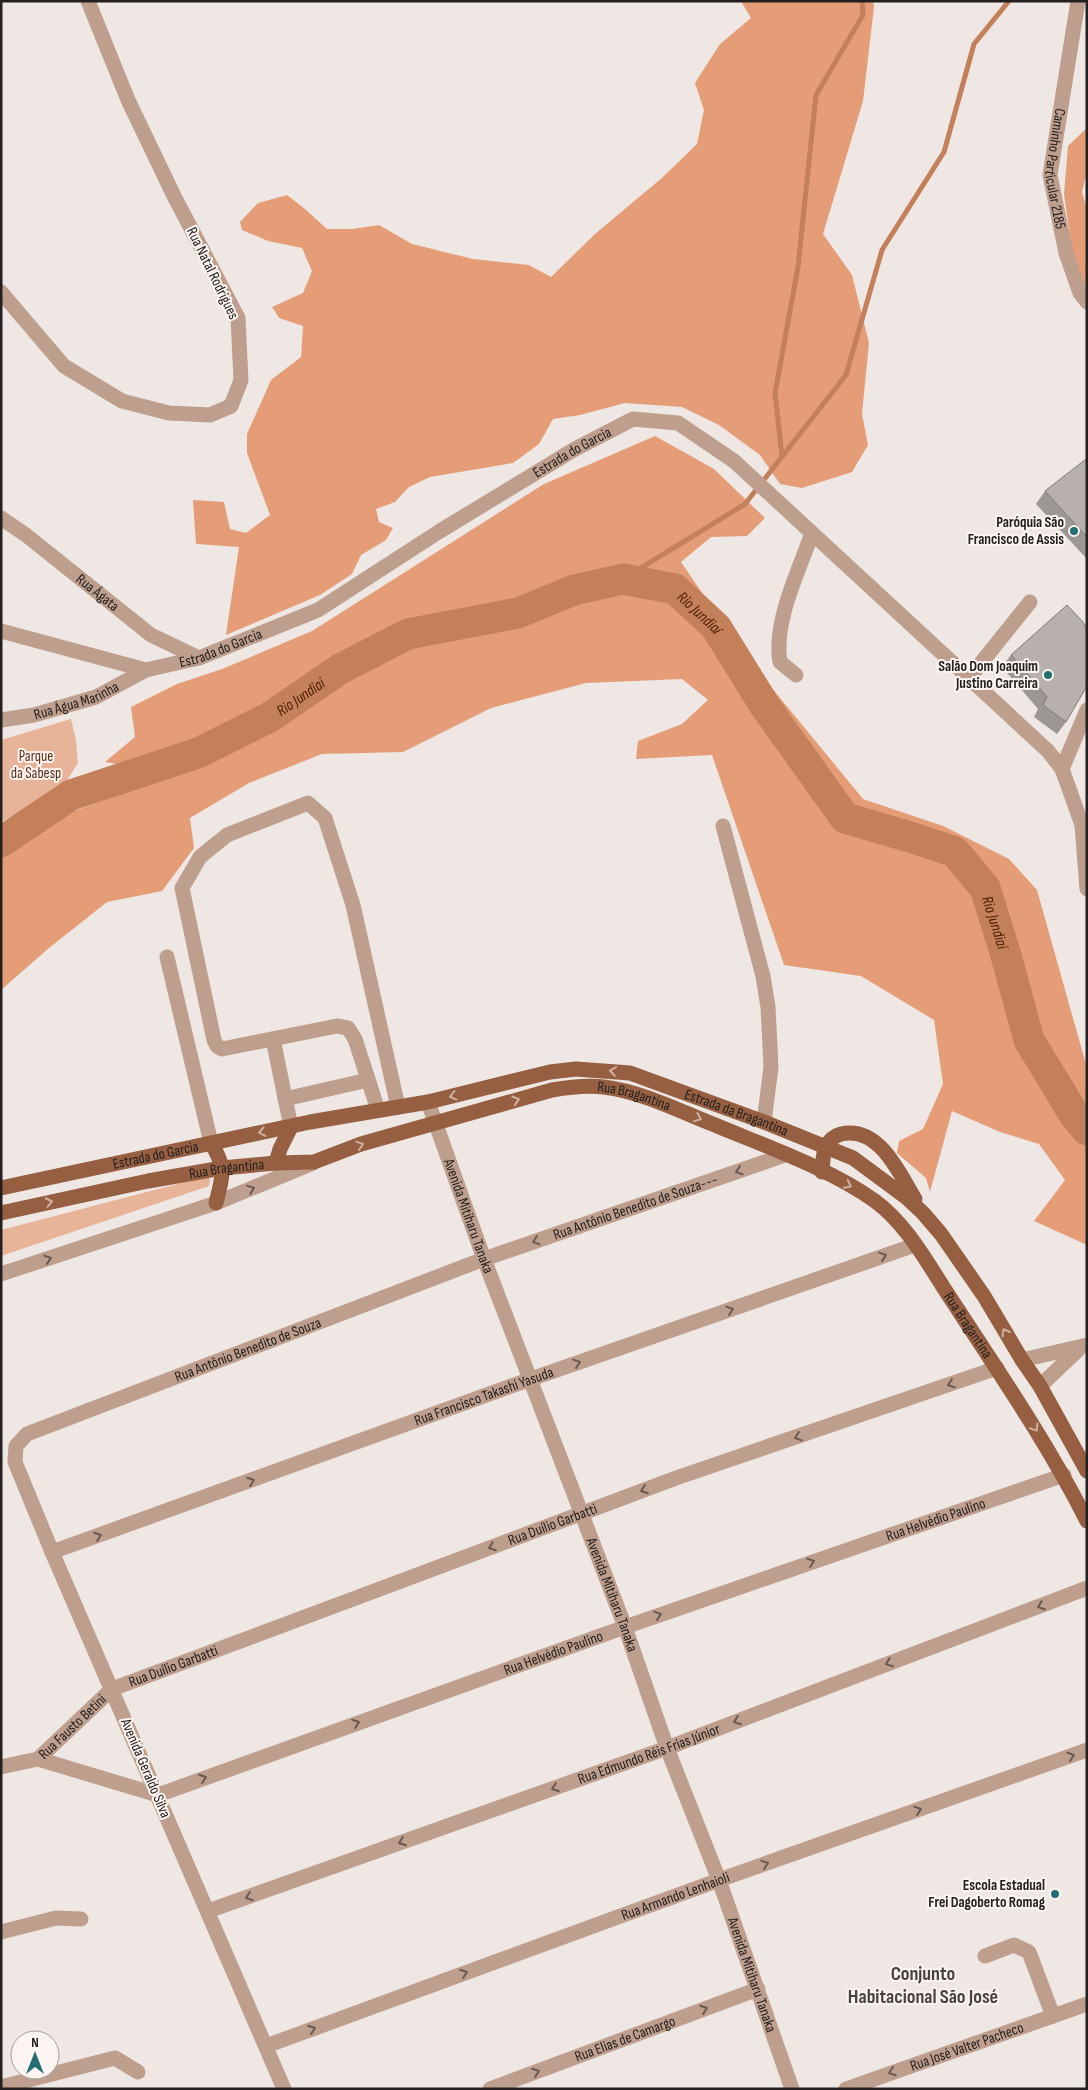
<svg xmlns="http://www.w3.org/2000/svg" width="1088" height="2090" viewBox="0 0 1088 2090" font-family="'Sofia Sans Condensed',sans-serif">
  <rect width="100%" height="100%" fill="#eee7e3"/>
  <g fill="#e8b499">
    <polygon points="71,719 76,741 78,763 63,787 1,822 1,740"/>
    <polygon points="208,1176 210,1180 209,1186 1,1256 1,1230"/>
  </g>
  <g fill="#e49d77">
    <polygon points="741,1 873,1 874,7 863,101 823,234 852,275 869,343 862,414 868,445 852,472 802,488 780,484 760,455 719,425 682,407 625,403 580,415 553,419 539,444 513,463 430,477 409,487 395,502 376,509 379,522 393,528 386,540 361,555 352,574 320,595 226,635 239,547 196,544 193,500 224,502 230,529 246,533 270,515 247,453 247,434 271,380 301,357 303,326 279,318 272,307 303,293 312,271 302,248 268,241 242,230 240,222 258,203 287,195 305,209 327,229 352,229 379,225 412,244 473,259 529,265 551,277 595,234 663,177 697,144 704,110 695,83 720,44 751,18"/>
    <polygon points="1087,128 1087,172 1082,192 1087,209 1087,292 1072,250 1064,194 1068,146"/>
    <polygon points="655,436 714,469 765,518 747,536 711,537 681,562 744,654 863,799 943,826 1009,859 1037,890 1087,1068 1087,1106 1072,1133 1087,1142 1087,1245 1034,1221 1065,1180 1039,1144 1000,1132 952,1111 930,1192 926,1178 897,1153 899,1141 923,1129 943,1084 934,1020 861,976 784,965 712,755 636,759 638,741 682,724 708,700 682,679 586,683 491,708 403,752 322,754 249,783 190,818 194,848 162,891 107,902 49,948 1,990 1,856 69,813 139,787 170,773 105,762 135,737 131,707 177,684 222,669 312,631 544,484"/>
  </g>
  <g fill="none" stroke-linecap="round" stroke-linejoin="round">
    <g stroke="#c4805a" stroke-width="5">
      <polyline points="782,456 775,393 798,267 816,95 863,15 862,1"/>
      <polyline points="623,579 745,504 846,375 882,250 944,152 974,44 1009,1"/>
    </g>
    <path stroke="#c4805a" stroke-width="31" id="s1" d="M1,842L71,795L198,753L270,717L340,669L408,634L518,613L574,590L623,579L675,589L716,627L765,706L845,818L910,837L955,852L985,888L1005,952L1029,1040L1075,1116L1087,1130"/>
    <g stroke="#be9e8d" stroke-width="15">
      <path id="s2" d="M1078,1L1050,175L1066,253L1080,293L1087,302"/>
      <polyline points="1,292 64,366 122,401 169,413 210,415 231,406 241,380 238,318 174,196 128,100 88,1"/>
      <path id="s3" d="M1,518L26,535L151,635L199,658"/>
      <path id="s4" d="M1,631L146,670L199,658L318,610L440,531L575,449L633,419L678,423L734,461L1048,751L1062,769L1082,825L1087,889"/>
      <path d="M796,675L780,662C773,622 799,571 812,533"/>
      <polyline points="969,678 1030,602"/>
      <path id="s5" d="M1,720L34,715L96,697L146,670"/>
      <polyline points="1062,769 1087,710"/>
      <polyline points="723,826 763,976 768,1007 771,1067 764,1122"/>
      <polyline points="167,957 211,1143"/>
      <polyline points="273,1039 291,1127"/>
      <polyline points="285,1099 368,1080"/>
      <path id="s6" d="M428,1102L484,1259L625,1627L667,1748L719,1880L792,2089"/>
      <polyline points="378,1110 355,1039 348,1028 337,1026 222,1049 217,1046 214,1040 182,888 200,857 227,835 308,803 325,818 353,905 398,1107"/>
      <polyline points="1,1274 216,1203 313,1163"/>
      <polyline points="1022,1360 1087,1345"/>
      <polyline points="1040,1386 1079,1349"/>
      <path id="s7" d="M52,1552L531,1379L915,1245"/>
      <polyline points="38,1759 158,1795"/>
      <path id="s8" d="M1,1767L38,1759L112,1689L679,1477L997,1368"/>
      <path id="s9" d="M158,1795L625,1627L1064,1475"/>
      <path id="s10" d="M208,1911L667,1748L1087,1588"/>
      <polyline points="1,1932 56,1918 81,1919"/>
      <polyline points="985,1956 1014,1945 1029,1952 1053,2016"/>
      <path id="s11" d="M266,2046L719,1880L1087,1750"/>
      <polyline points="1,2087 115,2058 138,2072"/>
      <path id="s12" d="M284,2089L52,1552L15,1462L16,1446L27,1434L484,1259L785,1155"/>
      <path id="s13" d="M490,2089L758,1989"/>
      <path id="s14" d="M846,2089L1087,2004"/>
    </g>
    <g stroke="#965f41" stroke-width="15">
      <path d="M211,1143C227,1169 223,1174 216,1203"/>
      <polyline points="276,1163 280,1149 291,1127"/>
      <path d="M822,1172C823,1156 823,1139 841,1134C879,1125 899,1173 915,1199"/>
      <path id="s15" d="M1,1188L310,1122L428,1102L550,1072L576,1069L630,1073L764,1122L853,1158L907,1198L923,1213L941,1234L984,1296L1022,1360L1040,1386L1087,1471"/>
      <path id="s16" d="M1,1213L148,1181L222,1168L276,1163L314,1162L361,1144L552,1090C569,1087 587,1085 604,1087C643,1092 679,1111 715,1125C765,1146 831,1169 875,1201C909,1226 930,1268 953,1302C1000,1374 1048,1444 1087,1521"/>
    </g>
  </g>
  <g fill="#9d9794">
    <polygon points="1087,460 1087,559 1036,504 1045,491"/>
    <polygon points="1086,629 1066,722 1057,734 1034,717 1038,709 1002,667 1011,655"/>
  </g>
  <g fill="#b7b0ac" stroke="#807b78">
    <polygon points="1086,459 1087,460 1087,537 1045,491"/>
    <polygon points="1067,605 1083,622 1087,630 1087,686 1066,722 1043,705 1047,697 1011,655"/>
  </g>
  <defs><path id="oneway-chevron" d="M-2-3.5L2.5 0L-2 3.5" fill="none" stroke-width="1.6" stroke-linecap="round" stroke-linejoin="round" transform="scale(1.25)"/></defs>
  <g stroke="#ceb1a1">
    <use href="#oneway-chevron" transform="translate(613 1071) rotate(-172)"/>
    <use href="#oneway-chevron" transform="translate(453 1096) rotate(166)"/>
    <use href="#oneway-chevron" transform="translate(516 1100) rotate(-17)"/>
    <use href="#oneway-chevron" transform="translate(698 1118) rotate(22)"/>
    <use href="#oneway-chevron" transform="translate(262 1132) rotate(169)"/>
    <use href="#oneway-chevron" transform="translate(360 1145) rotate(-19)"/>
    <use href="#oneway-chevron" transform="translate(848 1185) rotate(27)"/>
    <use href="#oneway-chevron" transform="translate(49 1202) rotate(-12)"/>
    <use href="#oneway-chevron" transform="translate(1005 1332) rotate(-120)"/>
    <use href="#oneway-chevron" transform="translate(1035 1428) rotate(58)"/>
  </g>
  <g stroke="#695950">
    <use href="#oneway-chevron" transform="translate(739 1171) rotate(161)"/>
    <use href="#oneway-chevron" transform="translate(251 1189) rotate(-22)"/>
    <use href="#oneway-chevron" transform="translate(536 1241) rotate(161)"/>
    <use href="#oneway-chevron" transform="translate(883 1256) rotate(-19)"/>
    <use href="#oneway-chevron" transform="translate(48 1259) rotate(-18)"/>
    <use href="#oneway-chevron" transform="translate(730 1310) rotate(-19)"/>
    <use href="#oneway-chevron" transform="translate(577 1363) rotate(-19)"/>
    <use href="#oneway-chevron" transform="translate(951 1384) rotate(161)"/>
    <use href="#oneway-chevron" transform="translate(798 1437) rotate(161)"/>
    <use href="#oneway-chevron" transform="translate(251 1481) rotate(-20)"/>
    <use href="#oneway-chevron" transform="translate(644 1490) rotate(160)"/>
    <use href="#oneway-chevron" transform="translate(98 1536) rotate(-20)"/>
    <use href="#oneway-chevron" transform="translate(492 1547) rotate(159)"/>
    <use href="#oneway-chevron" transform="translate(811 1562) rotate(-19)"/>
    <use href="#oneway-chevron" transform="translate(1041 1606) rotate(159)"/>
    <use href="#oneway-chevron" transform="translate(658 1615) rotate(-19)"/>
    <use href="#oneway-chevron" transform="translate(889 1663) rotate(159)"/>
    <use href="#oneway-chevron" transform="translate(737 1721) rotate(159)"/>
    <use href="#oneway-chevron" transform="translate(356 1723) rotate(-20)"/>
    <use href="#oneway-chevron" transform="translate(1071 1756) rotate(-19)"/>
    <use href="#oneway-chevron" transform="translate(203 1778) rotate(-20)"/>
    <use href="#oneway-chevron" transform="translate(555 1788) rotate(160)"/>
    <use href="#oneway-chevron" transform="translate(918 1810) rotate(-19)"/>
    <use href="#oneway-chevron" transform="translate(402 1842) rotate(160)"/>
    <use href="#oneway-chevron" transform="translate(765 1864) rotate(-19)"/>
    <use href="#oneway-chevron" transform="translate(249 1897) rotate(160)"/>
    <use href="#oneway-chevron" transform="translate(464 1973) rotate(-20)"/>
    <use href="#oneway-chevron" transform="translate(704 2009) rotate(-20)"/>
    <use href="#oneway-chevron" transform="translate(312 2029) rotate(-20)"/>
    <use href="#oneway-chevron" transform="translate(536 2072) rotate(-20)"/>
    <use href="#oneway-chevron" transform="translate(892 2072) rotate(161)"/>
  </g>
  <g fill="#226e71" stroke="#fbf4f0" stroke-width="2">
    <circle cx="1074" cy="531" r="5"/>
    <circle cx="1048" cy="675" r="5"/>
    <circle cx="1055" cy="1894" r="5"/>
  </g>
  <g text-anchor="middle" stroke-width="4" stroke-linejoin="round" paint-order="stroke">
    <g font-size="15" fill="#23201f" stroke="#fbf4f0">
      <text dy="5" stroke="none"><textPath href="#s2" startOffset="170">Caminho Particular 2185</textPath></text>
      <text transform="translate(213 273) rotate(64)" y="5">Rua Natal Rodrigues</text>
      <text dy="5" stroke="none"><textPath href="#s4" startOffset="632">Estrada do Garcia</textPath></text>
      <text dy="5" stroke="none"><textPath href="#s3" startOffset="122">Rua Ágata</textPath></text>
      <text dy="5" stroke="none"><textPath href="#s4" startOffset="228">Estrada do Garcia</textPath></text>
      <text dy="5" stroke="none"><textPath href="#s5" startOffset="78">Rua Água Marinha</textPath></text>
      <text dy="5" stroke="none"><textPath href="#s16" startOffset="650">Rua Bragantina</textPath></text>
      <text dy="5" stroke="none"><textPath href="#s15" startOffset="755">Estrada da Bragantina</textPath></text>
      <text dy="5" stroke="none"><textPath href="#s15" startOffset="158">Estrada do Garcia</textPath></text>
      <text dy="5" stroke="none"><textPath href="#s16" startOffset="230">Rua Bragantina</textPath></text>
      <text dy="5" stroke="none"><textPath href="#s12" startOffset="1364">Rua Antônio Benedito de Souza---</textPath></text>
      <text dy="5" stroke="none"><textPath href="#s6" startOffset="121">Avenida Mitiharu Tanaka</textPath></text>
      <text dy="5" stroke="none"><textPath href="#s16" startOffset="1070">Rua Bragantina</textPath></text>
      <text dy="5" stroke="none"><textPath href="#s12" startOffset="951">Rua Antônio Benedito de Souza</textPath></text>
      <text dy="5" stroke="none"><textPath href="#s7" startOffset="459">Rua Francisco Takashi Yasuda</textPath></text>
      <text dy="5" stroke="none"><textPath href="#s9" startOffset="825">Rua Helvédio Paulino</textPath></text>
      <text dy="5" stroke="none"><textPath href="#s8" startOffset="610">Rua Duílio Garbatti</textPath></text>
      <text dy="5" stroke="none"><textPath href="#s6" startOffset="526">Avenida Mitiharu Tanaka</textPath></text>
      <text dy="5" stroke="none"><textPath href="#s9" startOffset="420">Rua Helvédio Paulino</textPath></text>
      <text dy="5" stroke="none"><textPath href="#s8" startOffset="205">Rua Duílio Garbatti</textPath></text>
      <text dy="5" stroke="none"><textPath href="#s8" startOffset="85">Rua Fausto Betini</textPath></text>
      <text dy="5" stroke="none"><textPath href="#s10" startOffset="468">Rua Edmundo Réis Frias Júnior</textPath></text>
      <text transform="translate(146 1768) rotate(67)" y="5">Avenida Geraldo Silva</text>
      <text dy="5" stroke="none"><textPath href="#s11" startOffset="436">Rua Armando Lenhaioli</textPath></text>
      <text dy="5" stroke="none"><textPath href="#s6" startOffset="931">Avenida Mitiharu Tanaka</textPath></text>
      <text dy="5" stroke="none"><textPath href="#s13" startOffset="144">Rua Elias de Camargo</textPath></text>
      <text dy="5" stroke="none"><textPath href="#s14" startOffset="128">Rua José Valter Pacheco</textPath></text>
    </g>
    <g font-size="15" font-weight="bold" fill="#23201f" stroke="#fbf4f0" text-anchor="end">
      <text x="1064" y="527">Paróquia São<tspan x="1064" dy="17">Francisco de Assis</tspan></text>
      <text x="1038" y="671">Salão Dom Joaquim<tspan x="1038" dy="17">Justino Carreira</tspan></text>
      <text x="1045" y="1890">Escola Estadual<tspan x="1045" dy="17">Frei Dagoberto Romag</tspan></text>
    </g>
    <g font-size="15" fill="#5b2e11" stroke="#fbf4f0">
      <text x="36" y="761">Parque<tspan x="36" dy="17">da Sabesp</tspan></text>
    </g>
    <g font-size="16" font-style="italic" fill="#4d2103" stroke="#fbf4f0">
      <text dy="6" stroke="none"><textPath href="#s1" startOffset="770">Rio Jundiaí</textPath></text>
      <text dy="6" stroke="none"><textPath href="#s1" startOffset="335">Rio Jundiaí</textPath></text>
      <text dy="6" stroke="none"><textPath href="#s1" startOffset="1220">Rio Jundiaí</textPath></text>
    </g>
    <g font-size="20" font-weight="bold" fill="#494340" stroke="#fbf4f0">
      <text x="923" y="1980">Conjunto<tspan x="923" dy="23">Habitacional São José</tspan></text>
    </g>
  </g>
  <rect width="1088" height="2090" fill="none" stroke="#23201f" stroke-width="5"/>
  <g transform="translate(35 2055)"><circle r="24" fill="#fbf4f0" stroke="#a59f9c"/>
  <path d="M0-4L9 19L0 12L-9 19Z" fill="#226e71"/>
  <text y="-8" font-size="14" font-weight="bold" text-anchor="middle" fill="#23201f">N</text>
  </g>
</svg>
